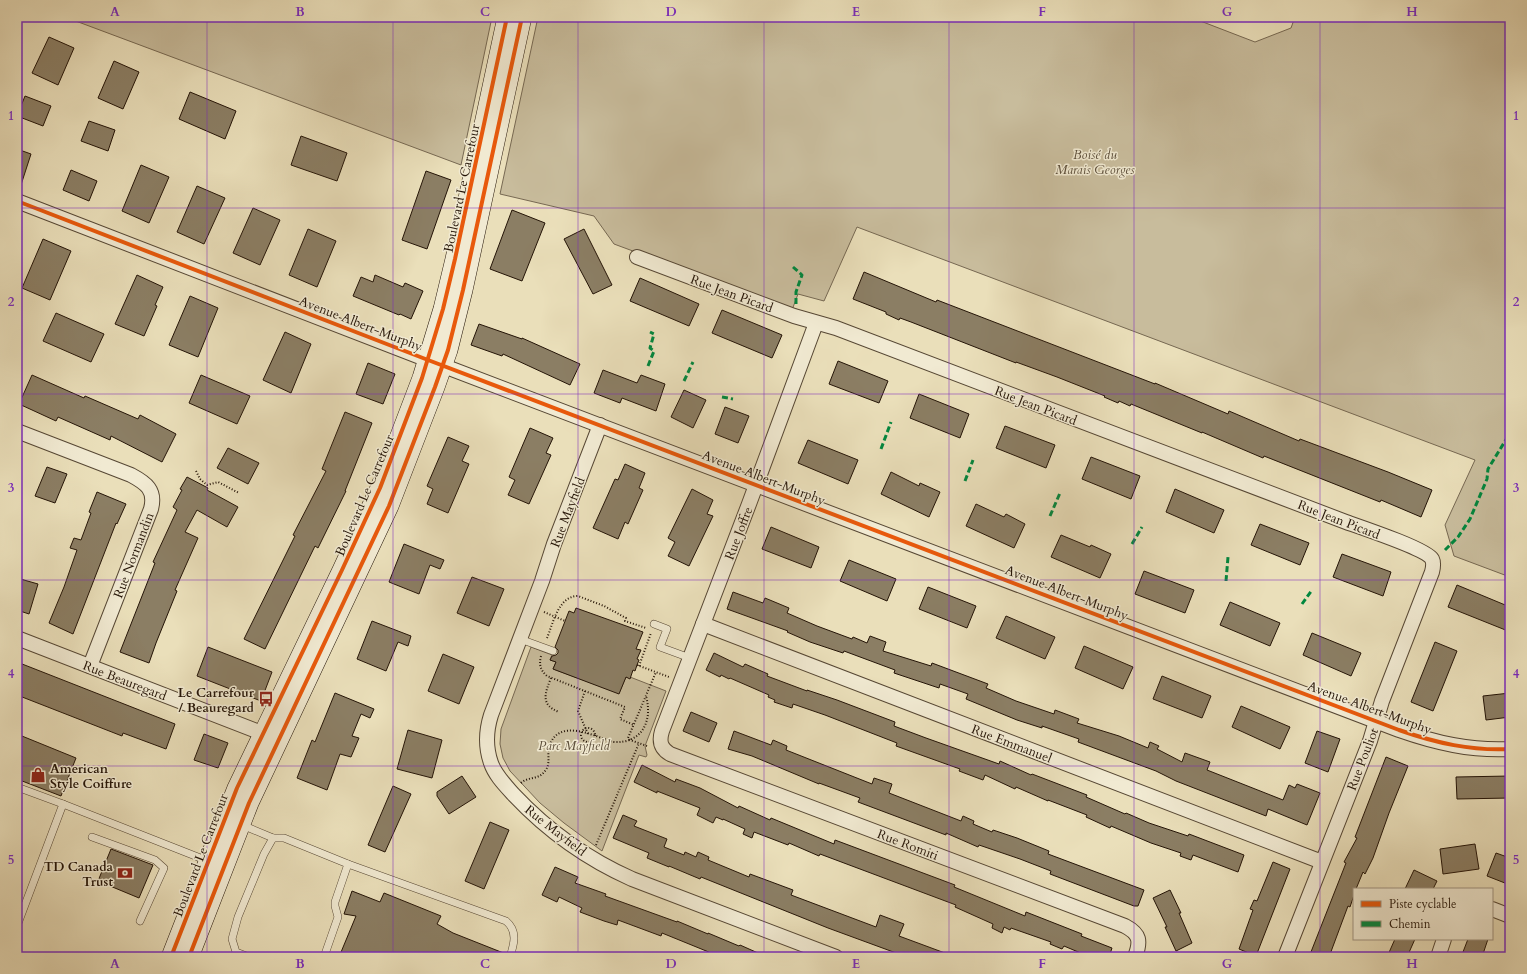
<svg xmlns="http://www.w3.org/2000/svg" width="1527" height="974" viewBox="0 0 1527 974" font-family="Cardo,serif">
  <rect width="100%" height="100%" fill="#eadfba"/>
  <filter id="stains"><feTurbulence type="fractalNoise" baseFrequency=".005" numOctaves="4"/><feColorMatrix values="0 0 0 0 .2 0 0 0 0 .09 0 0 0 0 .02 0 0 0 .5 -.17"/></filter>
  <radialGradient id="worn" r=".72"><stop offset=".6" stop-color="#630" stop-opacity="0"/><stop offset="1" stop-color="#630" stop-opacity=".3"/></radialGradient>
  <g fill="#c8bc9c" stroke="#766852">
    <polygon points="65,17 492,17 461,165"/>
    <polygon points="538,17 1190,17 1255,42 1291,28 1295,17 1510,17 1510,577 1454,556 1445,525 1475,460 857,227 824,301 798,294 792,310 614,244 594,216 500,194"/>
    <polygon points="531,647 552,655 550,660 556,662 553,669 619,693 626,677 630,678 630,677 666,691 645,746 647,755 646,757 639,755 602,851 564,823 540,803 510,771 503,758 500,744 501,729"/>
  </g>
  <g fill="#8b7e64" stroke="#241407">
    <polygon points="49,37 74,48 58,85 32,73"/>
    <polygon points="114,61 139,72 123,109 98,98"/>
    <polygon points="190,92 236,111 225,139 179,119"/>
    <polygon points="25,96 51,106 43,126 17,116"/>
    <polygon points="89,121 115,130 108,151 81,141"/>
    <polygon points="301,136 347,153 337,181 291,165"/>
    <polygon points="17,149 31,154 19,191 17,191"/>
    <polygon points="141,165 169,177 149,223 122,211"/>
    <polygon points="71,170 97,181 89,201 63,190"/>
    <polygon points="426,171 451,180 427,249 402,240"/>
    <polygon points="197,186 225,198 204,244 177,232"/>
    <polygon points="253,208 280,220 260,265 233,253"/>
    <polygon points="512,210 545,223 522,281 490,269"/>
    <polygon points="308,229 336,241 317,287 289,275"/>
    <polygon points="584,229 612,285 593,294 564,239"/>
    <polygon points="43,239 71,251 50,300 22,288"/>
    <polygon points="864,272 936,302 937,300 1155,384 1155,383 1228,414 1229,411 1299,441 1300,439 1388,472 1432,490 1421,517 1381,500 1380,502 1264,456 1263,458 1202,432 1202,433 1131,404 1130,406 1119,401 1118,403 1104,397 1105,396 1057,377 1016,362 1016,363 911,322 900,318 899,320 886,314 886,312 853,299"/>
    <polygon points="137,275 163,287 155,305 157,306 144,336 115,324"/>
    <polygon points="375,275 403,287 405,283 423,291 411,319 400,314 399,315 353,296 361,277 373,282"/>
    <polygon points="640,278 699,304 689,326 630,301"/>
    <polygon points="190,296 218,308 198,357 169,345"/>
    <polygon points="722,310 782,335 772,358 712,333"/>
    <polygon points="56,313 104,334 91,362 43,341"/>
    <polygon points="479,324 522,339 522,338 580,364 570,385 503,354 502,356 471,345"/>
    <polygon points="285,332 311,344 291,393 263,380"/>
    <polygon points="838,361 888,381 879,403 829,384"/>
    <polygon points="368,363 395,374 383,404 356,394"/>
    <polygon points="603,370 637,383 641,375 665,384 656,411 622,398 620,403 594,393"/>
    <polygon points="32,375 84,398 85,396 138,419 140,415 176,434 162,462 111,436 110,440 58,417 56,421 19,404"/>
    <polygon points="201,375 250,396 237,424 189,403"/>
    <polygon points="684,390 706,400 693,428 671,417"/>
    <polygon points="919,394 969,414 960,438 910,418"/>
    <polygon points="725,407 749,416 738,443 715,434"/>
    <polygon points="345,412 372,423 345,491 346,491 318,548 315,546 265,649 244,639 295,536 293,535 326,471 322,469"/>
    <polygon points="1005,426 1055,445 1046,468 996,448"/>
    <polygon points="530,428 553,438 546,453 551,455 529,504 508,495 515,480 509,477"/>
    <polygon points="448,437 469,446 462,461 469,464 448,513 427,504 433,489 427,486"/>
    <polygon points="808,440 858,460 848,484 798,463"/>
    <polygon points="228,448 259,463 248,484 217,468"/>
    <polygon points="1091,457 1140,476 1131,499 1082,479"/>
    <polygon points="625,464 645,473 639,488 643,490 628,524 625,522 618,539 593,528 615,479 618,480"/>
    <polygon points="47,467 67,474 55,503 35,496"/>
    <polygon points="891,472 919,486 920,483 940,492 929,517 881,494"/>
    <polygon points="187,477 208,488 207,490 238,507 227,527 197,510 185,532 198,538 175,590 177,591 156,643 149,663 120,652 155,563 153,562 177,510 173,507 182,490 180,489"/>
    <polygon points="692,489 713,500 707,514 713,516 689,566 668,556 675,542 668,538"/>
    <polygon points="1175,489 1224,510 1214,533 1166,512"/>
    <polygon points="97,492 126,504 117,524 116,523 73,634 49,623 64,587 77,550 70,548 74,538 81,540 91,513 89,512"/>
    <polygon points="976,504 1004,517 1006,514 1025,524 1014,548 966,526"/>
    <polygon points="1260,524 1309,543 1300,565 1251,545"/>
    <polygon points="771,527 819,547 811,568 762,549"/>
    <polygon points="1061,535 1090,547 1091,545 1111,554 1100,578 1051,557"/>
    <polygon points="404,544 444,560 440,569 430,565 419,594 389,582"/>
    <polygon points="1342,554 1391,572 1383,596 1333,577"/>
    <polygon points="849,560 896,579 887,601 840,581"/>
    <polygon points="1144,571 1194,590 1185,613 1135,594"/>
    <polygon points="472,577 504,589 489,626 457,613"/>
    <polygon points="17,578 38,584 29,614 17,610"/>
    <polygon points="1457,585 1510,607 1510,626 1508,631 1448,607"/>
    <polygon points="928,587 976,606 967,628 919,609"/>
    <polygon points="733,592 763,603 765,598 789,608 787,613 817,626 852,639 853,637 867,643 870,636 886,642 883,651 931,666 932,663 988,684 986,688 1016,701 1054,714 1055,710 1079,719 1077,723 1119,736 1148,748 1150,742 1159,746 1157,749 1182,762 1185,753 1210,762 1207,770 1283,800 1289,785 1295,788 1297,784 1320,793 1307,825 1268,809 1266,816 1176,781 1156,771 1078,742 1079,739 1042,726 1042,728 1017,720 966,699 968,694 940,684 939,688 894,673 895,670 844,651 843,653 810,642 787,632 788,631 727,609"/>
    <polygon points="1230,602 1280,623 1270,646 1220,625"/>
    <polygon points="576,608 643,632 636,649 641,650 637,659 639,660 637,665 635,671 633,670 630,679 626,677 619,694 553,669 556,662 550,660 552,656 556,655 558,653 558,650 555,647 569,611 574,613"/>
    <polygon points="1006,616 1055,637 1045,659 996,638"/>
    <polygon points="372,621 411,636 408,646 398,642 386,671 357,659"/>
    <polygon points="1312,633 1361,653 1351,676 1303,655"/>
    <polygon points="1435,642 1457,651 1433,711 1411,702"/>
    <polygon points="1084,646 1133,667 1123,689 1075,668"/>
    <polygon points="208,647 272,672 261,701 197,676"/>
    <polygon points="714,653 743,667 745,664 768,674 767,676 807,691 807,690 837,700 895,722 894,726 926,738 999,764 1000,761 1031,775 1032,774 1087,795 1086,797 1125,814 1126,813 1149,823 1188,836 1189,834 1244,855 1238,872 1193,855 1191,860 1180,856 1181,853 1151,843 1111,826 1110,828 1086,817 1087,815 1048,800 1048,801 1016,787 1015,789 985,775 983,780 959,771 960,769 896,746 897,743 825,715 793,704 792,708 774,702 775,700 768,697 769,695 730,678 729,679 721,675 720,677 706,670"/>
    <polygon points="443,654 474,667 459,704 428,691"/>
    <polygon points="17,662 175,724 166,749 123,733 122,736 17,695"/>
    <polygon points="1162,676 1211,696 1202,718 1153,699"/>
    <polygon points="335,693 374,709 370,718 361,714 352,736 359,738 351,757 340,754 327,790 297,778 312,740 315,742"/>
    <polygon points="1510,693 1510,717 1486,720 1483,696"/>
    <polygon points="1241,706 1290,727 1280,749 1232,727"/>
    <polygon points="691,712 717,723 709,742 683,731"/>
    <polygon points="408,730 442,740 432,778 397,769"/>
    <polygon points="734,731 771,745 773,740 787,746 786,750 872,784 874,778 892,784 889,793 961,821 963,816 974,821 973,824 992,832 993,830 1017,838 1049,851 1048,854 1144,890 1138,906 1134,906 1050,874 1051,871 1020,859 979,845 978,847 946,833 946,835 858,802 860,798 819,783 819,784 752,756 728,749"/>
    <polygon points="1317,731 1340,739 1328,772 1305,763"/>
    <polygon points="17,734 76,758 61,796 17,779"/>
    <polygon points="204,734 228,743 218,768 194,760"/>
    <polygon points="1386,757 1408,766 1389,813 1373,858 1365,874 1363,872 1356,889 1354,889 1354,895 1350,907 1348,906 1329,957 1309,957 1346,863 1344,862 1357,838 1355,837"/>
    <polygon points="642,765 675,782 676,779 700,788 738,808 739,806 770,820 771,818 834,844 835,840 955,885 954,887 1025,916 1026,912 1082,934 1081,936 1112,948 1109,957 1081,957 1083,954 1064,946 1062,949 1050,944 1051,942 1011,928 1010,930 1004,927 1002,933 992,928 993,924 955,907 956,905 820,854 819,856 789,843 788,845 754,832 752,838 743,834 745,829 723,819 723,820 716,817 713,823 697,815 700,808 657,791 657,793 634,782"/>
    <polygon points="462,776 476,797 449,814 437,796 437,792"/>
    <polygon points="1510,776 1510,798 1457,799 1456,777"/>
    <polygon points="393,786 411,794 385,852 368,845"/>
    <polygon points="623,815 637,821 634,826 667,839 664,847 684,855 685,852 696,857 698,852 709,857 708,860 749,877 750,874 793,890 791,895 876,927 880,915 904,924 899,936 953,956 953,957 907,957 828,928 701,877 700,879 669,866 669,867 647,858 649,853 613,838"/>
    <polygon points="490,822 509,830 484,889 465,881"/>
    <polygon points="1475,844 1479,869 1443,874 1440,849"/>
    <polygon points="111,849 153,865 139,898 98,881"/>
    <polygon points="1496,853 1510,858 1510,885 1487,876"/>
    <polygon points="1273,862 1290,869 1256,956 1239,949 1253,910 1250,909 1254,900 1257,901"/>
    <polygon points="555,867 578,877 575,883 606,894 605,896 677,922 677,921 708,934 708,933 739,946 740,945 767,957 721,957 662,933 661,936 618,920 617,925 604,921 580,912 582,908 559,897 557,902 542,895"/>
    <polygon points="1414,870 1437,881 1433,889 1405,889"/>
    <polygon points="1170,890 1181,913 1179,913 1192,943 1176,951 1165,927 1167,927 1153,898"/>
    <polygon points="352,891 380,902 384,893 441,916 437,924 453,933 506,954 505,957 339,957 356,916 344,914"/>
    <polygon points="1395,939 1415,939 1407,957 1387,957"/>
    <polygon points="1468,939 1488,939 1482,957 1463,952"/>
  </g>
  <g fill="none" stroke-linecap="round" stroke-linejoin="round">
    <g stroke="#564734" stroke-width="8">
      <g id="lane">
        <polyline points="654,624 667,629 660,647 690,658"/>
        <polyline points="520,639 553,651"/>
        <polyline points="17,787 63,804 17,926"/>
        <polyline points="63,804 208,861"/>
        <polyline points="242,825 273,838 284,838 348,864 335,902 335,906 338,917 324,957"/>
        <polyline points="92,837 155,860 164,868 140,921"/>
        <path d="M348,864L506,921C518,931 514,944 510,957"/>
        <polyline points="249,957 236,952 232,939 238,917 264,854 273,838"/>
      </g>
    </g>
    <g stroke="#564734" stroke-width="16">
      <g id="street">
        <path d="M17,201L428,360L1399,730C1436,743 1471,751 1510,749"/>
        <path d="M637,257L794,316L836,328L1346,522C1360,527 1426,549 1432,559C1434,563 1433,568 1432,572L1382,701L1370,741L1285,957"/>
        <path d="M816,323L749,504L662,731C659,741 660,748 670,754L1125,926C1140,934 1141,941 1135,957"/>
        <path d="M600,425L554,544L542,581L491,715C486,731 485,746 491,763C495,775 505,785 514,795C547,830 587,859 632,879L836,957"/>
        <path d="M17,431L131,475C146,483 156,490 151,509L90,666"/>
        <polyline points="703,624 1322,862"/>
        <polyline points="17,638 272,737"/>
        <polyline points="1492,909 1510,916"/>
        <polyline points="1438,957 1444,939"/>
      </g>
    </g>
    <g stroke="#241407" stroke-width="20">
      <g id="secondary">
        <polyline points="171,957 237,788 342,570 380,488 422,378 443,309 455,259 507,17"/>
        <polyline points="189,957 249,803 389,506 435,387 448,350 463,290 522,17"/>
      </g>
    </g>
    <g stroke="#241407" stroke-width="2" stroke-dasharray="1 2" stroke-linecap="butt">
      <polyline points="196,471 200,479 207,485 218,482 239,493"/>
      <polyline points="544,612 565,621"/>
      <path d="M547,638C553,624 558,596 578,596L604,606L626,618L625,621L646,628"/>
      <path d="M541,656C539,664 540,670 547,676L625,707L620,719L634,725"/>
      <polyline points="637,665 669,677"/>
      <polyline points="639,666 651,633"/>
      <path d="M551,678C545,693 540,705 559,712"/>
      <polyline points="585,691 578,711 588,734"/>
      <circle cx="588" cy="735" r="7"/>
      <polyline points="647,746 630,740 628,738 656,672"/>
      <path d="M521,783C529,776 539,780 545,771C551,764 547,755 549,747C558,717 594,736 613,742C642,744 653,721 646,696"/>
      <polyline points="596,845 639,743"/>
    </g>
    <use href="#lane" stroke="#f1ead2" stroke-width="7"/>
    <use href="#street" stroke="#f1ead2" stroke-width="14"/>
    <use href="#secondary" stroke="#f1ead2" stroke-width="19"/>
    <g stroke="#00873e" stroke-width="3" stroke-dasharray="6 3" stroke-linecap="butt">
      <polyline points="793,267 802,275 796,292 796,304"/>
      <polyline points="648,366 654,351 650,348 654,334 650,332"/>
      <polyline points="684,381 693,362"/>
      <polyline points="722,397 733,399"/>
      <polyline points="881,449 891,422"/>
      <polyline points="965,481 973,460"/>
      <polyline points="1050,516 1060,493"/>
      <polyline points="1132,544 1142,527"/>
      <polyline points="1445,550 1458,537 1470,519 1487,479 1488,469 1510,433"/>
      <polyline points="1226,581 1228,557"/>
      <polyline points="1302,604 1312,590"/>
    </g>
    <g stroke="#f1ead2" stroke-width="6">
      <g id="cycleway">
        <path d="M17,201L428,360L1399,730C1436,743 1471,751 1510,749"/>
        <polyline points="171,957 237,788 342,570 380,488 422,378 443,309 455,259 507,17"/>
        <polyline points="189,957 249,803 389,506 435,387 448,350 463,290 522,17"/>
      </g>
    </g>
    <use href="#cycleway" stroke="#e8590c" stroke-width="4"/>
  </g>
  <path fill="none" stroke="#7b2cbf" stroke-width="1" stroke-opacity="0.55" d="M207,17V957M393,17V957M578,17V957M764,17V957M949,17V957M1134,17V957M1320,17V957M17,208H1510M17,394H1510M17,580H1510M17,766H1510"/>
  <defs>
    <g id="bus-bare" transform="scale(1.2)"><path d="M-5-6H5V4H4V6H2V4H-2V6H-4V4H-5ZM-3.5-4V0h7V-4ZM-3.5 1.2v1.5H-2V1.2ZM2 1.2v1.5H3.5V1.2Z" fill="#8f2418" stroke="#f1ead2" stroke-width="2.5" paint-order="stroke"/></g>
    <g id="shop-bare" transform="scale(1.2)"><path d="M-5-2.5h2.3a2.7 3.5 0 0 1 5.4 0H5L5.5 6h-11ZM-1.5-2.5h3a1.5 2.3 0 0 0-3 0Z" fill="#8f2418" stroke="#f1ead2" stroke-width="2.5" paint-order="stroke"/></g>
    <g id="bank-bare" transform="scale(1.2)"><path d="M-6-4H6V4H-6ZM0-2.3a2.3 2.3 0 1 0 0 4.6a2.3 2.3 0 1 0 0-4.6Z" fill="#8f2418" stroke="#f1ead2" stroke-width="2.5" paint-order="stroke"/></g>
  </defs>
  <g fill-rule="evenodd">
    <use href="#bus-bare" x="266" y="699"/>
    <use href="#shop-bare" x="38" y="775"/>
    <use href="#bank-bare" x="125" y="873"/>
  </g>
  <g text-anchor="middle" stroke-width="3" stroke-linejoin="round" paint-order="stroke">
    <g font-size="13" font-style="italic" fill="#5d4f3b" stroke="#f1ead2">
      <text x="1095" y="159">Boisé du<tspan x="1095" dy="15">Marais Georges</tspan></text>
      <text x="574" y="750">Parc Mayfield</text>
    </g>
    <g font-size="13" fill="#241407" stroke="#f1ead2">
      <text transform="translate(461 188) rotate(-78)" y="5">Boulevard Le Carrefour</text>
      <text transform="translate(732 293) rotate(20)" y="5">Rue Jean Picard</text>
      <text transform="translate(361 323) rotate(21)" y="5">Avenue Albert-Murphy</text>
      <text transform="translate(1036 405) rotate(21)" y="5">Rue Jean Picard</text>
      <text transform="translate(764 477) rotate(21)" y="5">Avenue Albert-Murphy</text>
      <text transform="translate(364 495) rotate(-67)" y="5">Boulevard Le Carrefour</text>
      <text transform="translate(567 512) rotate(-69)" y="5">Rue Mayfield</text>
      <text transform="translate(1339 519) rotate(21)" y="5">Rue Jean Picard</text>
      <text transform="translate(738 533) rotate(-69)" y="5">Rue Joffre</text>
      <text transform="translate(133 555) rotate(-69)" y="5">Rue Normandin</text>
      <text transform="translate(1067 592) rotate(21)" y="5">Avenue Albert-Murphy</text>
      <text transform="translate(125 680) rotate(21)" y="5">Rue Beauregard</text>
      <text transform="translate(1370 707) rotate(20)" y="5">Avenue Albert-Murphy</text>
      <text transform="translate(1012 743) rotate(21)" y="5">Rue Emmanuel</text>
      <text transform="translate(1362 759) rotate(-69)" y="5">Rue Pouliot</text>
      <text transform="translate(556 830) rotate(38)" y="5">Rue Mayfield</text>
      <text transform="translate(908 844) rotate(21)" y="5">Rue Romiti</text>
      <text transform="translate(200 855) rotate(-69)" y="5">Boulevard Le Carrefour</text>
    </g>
    <g font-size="13" font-weight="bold" fill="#241407" stroke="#f1ead2" text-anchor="end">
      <text x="254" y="697">Le Carrefour<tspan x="254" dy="15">/ Beauregard</tspan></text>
      <text x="50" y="773" text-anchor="start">American<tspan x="50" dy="15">Style Coiffure</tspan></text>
      <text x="113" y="871">TD Canada<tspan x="113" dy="15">Trust</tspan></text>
    </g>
  </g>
  <rect width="1527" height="974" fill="none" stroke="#eadfba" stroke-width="44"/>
  <rect x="1353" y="888" width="140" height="52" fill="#f1ead2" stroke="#9f9481"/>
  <rect x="1361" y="901" width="20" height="6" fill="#e8590c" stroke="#9f9481"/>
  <text x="1389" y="908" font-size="12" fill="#241407">Piste cyclable</text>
  <rect x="1361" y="921" width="20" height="6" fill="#00873e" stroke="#9f9481"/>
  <text x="1389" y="928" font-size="12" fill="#241407">Chemin</text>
  <rect x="22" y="22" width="1483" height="930" fill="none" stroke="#7b2cbf" stroke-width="1.5"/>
  <g font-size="13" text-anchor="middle" font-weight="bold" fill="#7b2cbf">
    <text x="115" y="16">A</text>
    <text x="300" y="16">B</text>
    <text x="485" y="16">C</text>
    <text x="671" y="16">D</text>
    <text x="856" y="16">E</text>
    <text x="1042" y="16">F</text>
    <text x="1227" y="16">G</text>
    <text x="1412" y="16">H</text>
    <text x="11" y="120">1</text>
    <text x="1516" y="120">1</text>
    <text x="11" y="306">2</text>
    <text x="1516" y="306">2</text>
    <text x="11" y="492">3</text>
    <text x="1516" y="492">3</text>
    <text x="11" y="678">4</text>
    <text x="1516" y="678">4</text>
    <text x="11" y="864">5</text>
    <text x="1516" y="864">5</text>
    <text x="115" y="968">A</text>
    <text x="300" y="968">B</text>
    <text x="485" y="968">C</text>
    <text x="671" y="968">D</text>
    <text x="856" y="968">E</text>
    <text x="1042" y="968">F</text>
    <text x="1227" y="968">G</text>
    <text x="1412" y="968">H</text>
  </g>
  <rect width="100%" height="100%" filter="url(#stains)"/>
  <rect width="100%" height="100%" fill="url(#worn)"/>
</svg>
